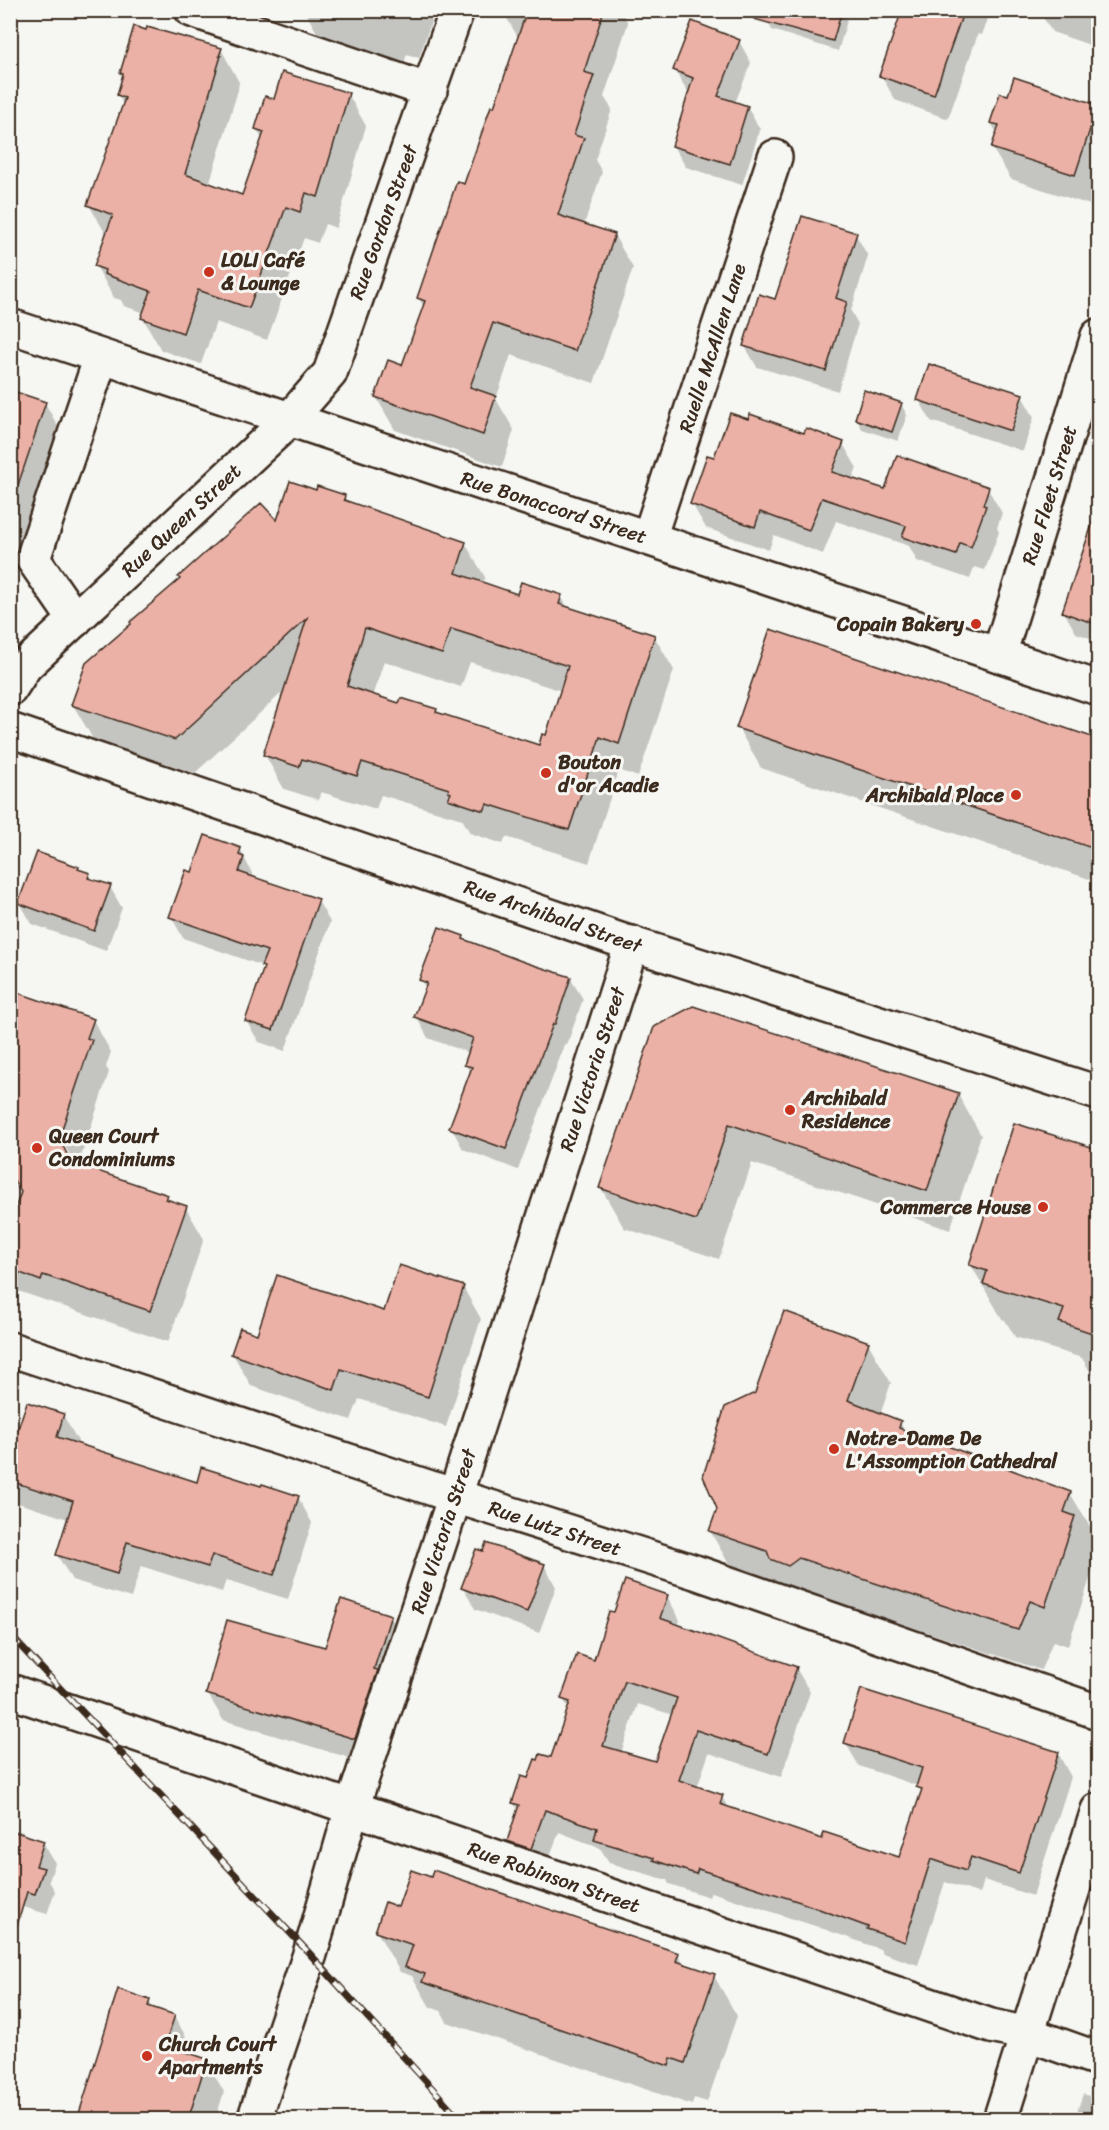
<svg xmlns="http://www.w3.org/2000/svg" width="1109" height="2130" viewBox="0 0 1109 2130" font-family="Sriracha,sans-serif">
  <rect width="100%" height="100%" fill="#f6f6f2"/>
  <filter id="ink" filterUnits="userSpaceOnUse"><feTurbulence type="fractalNoise" baseFrequency=".0167" numOctaves="2"/><feDisplacementMap in="SourceGraphic" scale="12" xChannelSelector="R" yChannelSelector="G"/><feConvolveMatrix kernelMatrix="1 2 1 2 8 2 1 2 1" color-interpolation-filters="sRGB"/></filter>
  <g filter="url(#ink)">
    <g fill="#0003" fill-rule="evenodd">
      <polygon points="10,10 19,10 10,40"/>
      <polygon points="304,10 435,10 419,58 407,54 400,75 327,50"/>
      <polygon points="508,10 621,10 628,23 604,97 612,109 595,160 602,172 584,225 614,235 633,268 594,383 511,355 496,399 514,430 502,467 395,430 376,397 403,367 424,308 419,298 495,109 519,39 506,17"/>
      <polygon points="904,10 991,10 982,35 978,34 948,119 895,100 881,75"/>
      <polygon points="1098,10 1098,56 1093,54 1087,44 1052,32 1039,11"/>
      <polygon points="841,11 847,21 838,51 772,30 766,19"/>
      <polygon points="739,41 751,63 735,103 747,107 760,129 742,185 686,167 673,146 690,92 687,91 675,70"/>
      <polygon points="221,49 239,82 238,90 209,185 242,197 263,140 256,129 275,101 348,94 366,126 336,228 325,224 318,243 304,238 267,340 216,322 201,364 161,350 143,318 145,313 124,306 121,300 114,298 96,266 107,236 89,205 124,106 118,95 124,77 121,72"/>
      <polygon points="1098,106 1098,189 1093,206 1011,179 992,148 997,133 991,123"/>
      <polygon points="856,235 868,256 851,311 858,324 838,391 757,367 744,345 776,300"/>
      <polygon points="10,392 45,403 75,457 42,557 10,546"/>
      <polygon points="1022,396 1034,417 1023,451 931,421 919,400"/>
      <polygon points="901,404 907,415 898,441 862,429 856,418"/>
      <polygon points="805,434 843,444 857,468 852,480 885,491 988,489 1002,513 997,528 999,532 985,570 974,567 970,579 917,561 909,546 836,521 823,554 774,535 769,550 706,528 692,504 715,459"/>
      <path d="M317,492L344,497L348,503L465,543L485,577L483,584L518,596H561L568,608L654,636L674,670L638,777L619,770L589,863L506,837L503,844L470,833L462,819L381,795L376,809L321,792L319,800L284,789L265,755L286,689L195,773L93,739L73,705L277,523ZM384,661L461,687L470,662L562,691L547,737L540,747L438,714L436,710L400,705L373,696Z"/>
      <polygon points="1089,538 1098,541 1098,641 1076,633 1064,612"/>
      <polygon points="771,631 1098,741 1098,882 761,768 738,728"/>
      <polygon points="240,849 255,879 318,901 330,922 285,1051 259,1042 246,1021 264,969 263,966 183,938 171,916 193,874"/>
      <polygon points="89,874 93,881 110,887 122,908 106,951 32,924 20,903"/>
      <polygon points="463,937 466,942 570,978 583,999 567,1045 565,1044 518,1170 463,1149 451,1127 471,1074 466,1065 469,1053 428,1038 416,1016 426,989 421,980"/>
      <path d="M10,992L93,1020L111,1052L106,1067L109,1072L78,1166L167,1196L170,1202L186,1208L204,1239L168,1342L18,1291L10,1278V1228L23,1192L21,1190L10,1186ZM56,1131L76,1165H72L54,1133Z"/>
      <polygon points="655,1028 958,1095 981,1135 950,1230 752,1163 719,1259 624,1228 601,1188"/>
      <polygon points="1015,1125 1098,1151 1098,1378 1092,1375 1082,1358 1015,1337 1005,1320 1002,1319 971,1265"/>
      <polygon points="463,1287 481,1319 446,1427 359,1399 351,1420 251,1386 233,1354 385,1313"/>
      <polygon points="868,1343 891,1383 880,1415 900,1423 905,1431 1070,1493 1094,1533 1090,1544 1097,1557 1068,1646 1053,1641 1041,1670 822,1597 812,1605 733,1571 710,1531"/>
      <polygon points="63,1415 78,1441 76,1445 198,1483 298,1497 312,1523 288,1599 226,1580 222,1592 141,1566 131,1598 72,1580 57,1555 68,1519 18,1503 10,1490 10,1457"/>
      <polygon points="544,1565 556,1587 539,1633 475,1609 463,1588"/>
      <path d="M667,1596L680,1620L678,1626L796,1668L810,1692L781,1777L709,1753L697,1788L722,1797L729,1809L822,1841L900,1859L922,1793L918,1786L859,1766L845,1742L1058,1753L1071,1777L1033,1896L984,1880L980,1894L945,1882L918,1965L882,1953L880,1949L815,1926L711,1892L709,1897L669,1884L667,1880L609,1863L600,1848L559,1832L544,1872L522,1864L509,1841L518,1811L514,1803L529,1780L552,1759L569,1709L563,1699L594,1662L615,1614ZM638,1704L673,1715L656,1763L621,1753Z"/>
      <polygon points="390,1616 405,1642 370,1764 223,1720 208,1694 326,1649"/>
      <polygon points="10,1828 23,1832 25,1836 43,1842 55,1863 49,1881 55,1891 47,1914 10,1903"/>
      <polygon points="399,1909 678,1955 684,1965 714,1976 737,2016 707,2102 694,2098 692,2105 447,2022 441,2011 430,2007 412,1976 400,1972 377,1932"/>
      <polygon points="149,2001 153,2009 174,2016 192,2047 189,2055 206,2060 224,2092 215,2120 79,2120"/>
      <polygon points="1083,2094 1098,2099 1098,2120 1074,2120"/>
    </g>
    <g fill="#ebb1a7" stroke="#3b2a1e" stroke-width="1.5" fill-rule="evenodd">
      <polygon points="527,10 604,10 584,72 594,75 574,135 584,138 558,215 615,234 575,351 493,323 470,387 496,396 483,435 375,397 388,360 402,365 425,301 417,298 457,181 464,184 491,106 494,107"/>
      <polygon points="755,10 842,10 833,41 754,19"/>
      <polygon points="902,10 964,10 934,95 879,76"/>
      <polygon points="692,21 740,40 718,96 748,106 730,164 672,146 693,78 673,70"/>
      <polygon points="134,26 146,30 147,27 222,48 219,56 221,56 185,174 242,195 264,132 255,129 265,96 274,99 282,72 349,93 318,197 306,193 300,212 286,207 249,308 198,290 183,333 141,318 151,291 104,274 105,270 94,266 113,215 87,205 125,98 117,95 123,74 120,73"/>
      <polygon points="1014,77 1098,105 1075,175 991,148 999,125 990,123 1000,93 1008,95"/>
      <polygon points="802,216 857,233 836,298 847,302 826,371 743,346 759,294 775,299"/>
      <polygon points="929,364 1023,394 1011,431 917,400"/>
      <polygon points="10,390 46,402 16,491 10,490"/>
      <polygon points="864,390 902,403 892,432 855,419"/>
      <polygon points="730,413 748,419 750,414 804,433 806,428 844,442 832,472 885,489 897,455 989,487 983,505 986,506 971,547 960,543 956,555 902,537 906,526 822,498 809,530 760,512 755,527 690,504 707,455 714,457"/>
      <path d="M290,481L316,490L317,486L345,495L344,500L466,542L456,573L517,594L521,582L562,595L559,604L655,635L619,744L600,737L569,830L487,804L484,811L448,799L451,793L448,792L449,789L362,762L357,776L302,759L299,767L263,755L307,618L175,740L71,705L86,663L131,624L130,622L180,579L178,577L261,503L277,520ZM365,628L442,654L451,629L568,666L546,735L542,734L539,745L436,712L437,709L401,698L399,703L347,686Z"/>
      <polygon points="1094,519 1098,520 1098,625 1062,612"/>
      <polygon points="770,629 1098,739 1098,850 736,728"/>
      <polygon points="205,835 241,848 239,855 244,857 239,872 319,899 273,1030 245,1021 264,967 261,966 267,951 169,917 186,870 192,872"/>
      <polygon points="37,852 79,867 78,869 90,873 88,878 111,885 94,931 18,903"/>
      <polygon points="439,927 464,936 463,939 524,962 571,977 555,1024 553,1024 506,1149 449,1128 472,1067 464,1065 473,1038 414,1017 427,983 419,980"/>
      <polygon points="10,990 94,1019 87,1038 92,1040 59,1138 71,1162 168,1195 166,1199 187,1206 150,1311 43,1275 41,1281 10,1269 10,1223 21,1192 10,1174"/>
      <polygon points="693,1006 959,1093 927,1191 729,1124 696,1220 599,1188 654,1027"/>
      <polygon points="1014,1123 1098,1149 1098,1335 1059,1322 1064,1309 983,1284 987,1271 969,1265"/>
      <polygon points="399,1265 464,1286 428,1397 341,1369 334,1390 231,1354 240,1328 257,1334 277,1275 384,1311"/>
      <polygon points="784,1311 869,1342 848,1400 901,1421 899,1428 1071,1492 1064,1512 1075,1516 1045,1607 1030,1601 1018,1630 799,1558 788,1566 770,1559 767,1551 709,1531 717,1509 703,1476 725,1407 755,1393"/>
      <polygon points="27,1402 64,1414 57,1437 197,1482 201,1467 261,1486 262,1484 299,1496 274,1575 212,1555 208,1567 127,1542 117,1574 56,1555 73,1501 10,1481 10,1452"/>
      <polygon points="486,1543 545,1564 527,1612 461,1588 476,1549 483,1551"/>
      <path d="M625,1580L668,1595L660,1618L797,1667L768,1754L696,1730L679,1780L723,1795L720,1804L822,1839L824,1832L899,1857L922,1789L916,1787L922,1768L844,1743L861,1689L1059,1752L1019,1873L971,1857L966,1871L931,1859L905,1942L867,1929L868,1927L800,1902L698,1869L696,1874L653,1860L654,1858L594,1840L597,1828L545,1810L531,1849L507,1841L519,1805L512,1803L521,1776L528,1778L535,1759L538,1760L540,1754L551,1757L570,1702L561,1699L577,1654L594,1660L609,1611L614,1612ZM625,1681L677,1698L655,1761L603,1746Z"/>
      <polygon points="341,1599 391,1615 374,1669 378,1670 355,1739 206,1694 227,1620 325,1647"/>
      <polygon points="10,1830 44,1841 36,1866 44,1868 35,1894 27,1892 17,1926 10,1925"/>
      <polygon points="411,1870 431,1877 433,1870 679,1953 676,1961 715,1974 685,2063 671,2058 669,2066 422,1982 425,1974 405,1967 413,1945 375,1932 385,1902 398,1907"/>
      <polygon points="118,1989 150,2000 148,2006 175,2015 165,2045 207,2059 188,2120 77,2120"/>
    </g>
    <g fill="none" stroke-linecap="round" stroke-linejoin="round">
      <g stroke="#3b2a1e" stroke-width="38">
        <g id="street">
          <polyline points="192,10 430,91"/>
          <path d="M10,326C372,450 736,567 1098,688"/>
          <polyline points="649,538 775,157"/>
          <polyline points="75,620 33,559 101,357"/>
          <polyline points="999,655 1098,336"/>
          <polyline points="10,689 25,666 288,421 330,373 457,10"/>
          <polyline points="10,730 620,940 1098,1093"/>
          <polyline points="10,1691 991,2026 1028,2034 1098,2059"/>
          <polyline points="254,2120 310,1954 352,1808 455,1496 632,943"/>
        </g>
      </g>
      <g stroke="#3b2a1e" stroke-width="38">
        <g id="secondary">
          <polyline points="10,1349 455,1496 695,1572 1098,1712"/>
          <polyline points="1000,2120 1098,1810"/>
        </g>
      </g>
      <use href="#street" stroke="#f6f6f2" stroke-width="33"/>
      <use href="#secondary" stroke="#f6f6f2" stroke-width="33"/>
      <g stroke="#3b2a1e" stroke-width="7">
        <polyline id="rail" points="10,1635 310,1954 461,2120"/>
      </g>
      <use href="#rail" stroke="#f6f6f2" stroke-width="4.5" stroke-dasharray="14" stroke-linecap="butt"/>
    </g>
  </g>
  <g fill="#c8321e" stroke="#f6f6f2" stroke-width="2">
    <circle cx="209" cy="272" r="6"/>
    <circle cx="976" cy="624" r="6"/>
    <circle cx="546" cy="773" r="6"/>
    <circle cx="1016" cy="795" r="6"/>
    <circle cx="790" cy="1110" r="6"/>
    <circle cx="37" cy="1148" r="6"/>
    <circle cx="1043" cy="1207" r="6"/>
    <circle cx="834" cy="1449" r="6"/>
    <circle cx="147" cy="2056" r="6"/>
  </g>
  <g text-anchor="middle" stroke-width="6" stroke-linejoin="round" paint-order="stroke">
    <g font-size="20" fill="#3b2a1e" stroke="#f6f6f2">
      <text transform="translate(383 222) rotate(-70)" y="7">Rue Gordon Street</text>
      <text transform="translate(712 348) rotate(-72)" y="7">Ruelle McAllen Lane</text>
      <text transform="translate(1049 495) rotate(-73)" y="7">Rue Fleet Street</text>
      <text transform="translate(554 507) rotate(18)" y="7">Rue Bonaccord Street</text>
      <text transform="translate(181 520) rotate(-43)" y="7">Rue Queen Street</text>
      <text transform="translate(553 916) rotate(19)" y="7">Rue Archibald Street</text>
      <text transform="translate(592 1069) rotate(-72)" y="7">Rue Victoria Street</text>
      <text transform="translate(555 1528) rotate(18)" y="7">Rue Lutz Street</text>
      <text transform="translate(443 1531) rotate(-72)" y="7">Rue Victoria Street</text>
      <text transform="translate(554 1877) rotate(19)" y="7">Rue Robinson Street</text>
    </g>
    <g font-size="20" font-weight="bold" fill="#3b2a1e" stroke="#f6f6f2" text-anchor="start">
      <text x="221" y="267">LOLI Café<tspan x="221" dy="23">&amp; Lounge</tspan></text>
      <text x="964" y="631" text-anchor="end">Copain Bakery</text>
      <text x="558" y="769">Bouton<tspan x="558" dy="23">d'or Acadie</tspan></text>
      <text x="1004" y="802" text-anchor="end">Archibald Place</text>
      <text x="802" y="1105">Archibald<tspan x="802" dy="23">Residence</tspan></text>
      <text x="49" y="1143">Queen Court<tspan x="49" dy="23">Condominiums</tspan></text>
      <text x="1031" y="1214" text-anchor="end">Commerce House</text>
      <text x="846" y="1445">Notre-Dame De<tspan x="846" dy="23">L'Assomption Cathedral</tspan></text>
      <text x="159" y="2051">Church Court<tspan x="159" dy="23">Apartments</tspan></text>
    </g>
  </g>
  <rect width="1109" height="2130" fill="none" stroke="#f6f6f2" stroke-width="36"/>
  <rect x="18" y="18" width="1073" height="2094" fill="none" stroke="#3b2a1e" stroke-width="2" filter="url(#ink)"/>
</svg>
